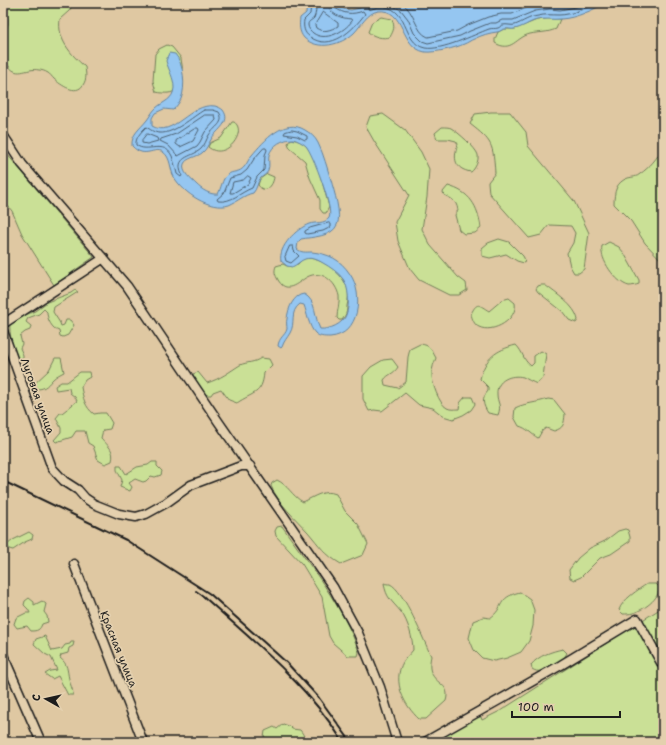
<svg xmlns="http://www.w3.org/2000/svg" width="666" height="745" viewBox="0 0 666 745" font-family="'Shantell Sans',sans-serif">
  <rect width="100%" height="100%" fill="#dfc8a2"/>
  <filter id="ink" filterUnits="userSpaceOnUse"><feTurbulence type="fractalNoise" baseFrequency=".025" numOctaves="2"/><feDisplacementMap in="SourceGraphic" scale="8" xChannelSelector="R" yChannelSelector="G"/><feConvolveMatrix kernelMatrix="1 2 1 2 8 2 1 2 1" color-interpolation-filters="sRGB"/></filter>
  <g filter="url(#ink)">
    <g fill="#cae096" stroke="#737e59">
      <path d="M5,3H74L69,11L60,19C57,40 71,54 85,67C86,74 87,79 83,85C76,96 61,85 54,79C52,77 50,74 48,73C45,71 41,70 39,70C26,67 16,80 7,63C3,55 3,44 4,36C5,32 7,28 8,24C9,17 5,10 5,3Z"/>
      <path d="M381,17L392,19C395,27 394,30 390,37C383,39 374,37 368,32L372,22Z"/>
      <path d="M551,18L560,19L556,29C547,33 539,32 530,34C516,37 512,53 495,43V39L498,32L504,29H515L537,20Z"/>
      <path d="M167,45L172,47L181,58C181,62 183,66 182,70C181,90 175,96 156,92L153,81L155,54L159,49Z"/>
      <path d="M491,112H510L526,132L528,146L574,201L589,233L584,269L579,273H574L570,266L567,253L573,243L575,233L571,226L549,225L541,235L529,238L489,193L488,182L495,173C493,144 493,142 470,124L475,114Z"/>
      <polygon points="383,114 405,130 421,152 429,169 427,197 422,229 430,245 458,277 466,283 467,290 459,295 449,295 419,280 410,269 398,241 395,222 409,195 374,141 366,127 370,116"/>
      <path d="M232,122H234C248,131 226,162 208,147L210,143L221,138Z"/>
      <path d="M442,127C445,127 449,127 451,128C458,132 476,148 478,155C479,161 475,169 471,172C454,169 453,158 458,144L456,141L448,139H437L435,133Z"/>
      <path d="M291,139C296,140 301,141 305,145C316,154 325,193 329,207L326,213H323L320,209V200L310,178L305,161L290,148L288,143Z"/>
      <path d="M663,148V262L645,243L631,221L614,204C614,192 616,182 628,178C632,177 637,177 640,174C650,167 657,158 663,148Z"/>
      <polygon points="6,153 94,257 54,285 22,234 12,211 3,200 3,155"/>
      <path d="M267,174L274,177C273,186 265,195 258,185L260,179Z"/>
      <path d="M448,186C470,192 478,206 481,228L475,233L464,234L459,230L455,215L458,210C456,200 452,199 444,195L443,192Z"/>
      <polygon points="499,239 509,242 523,256 525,260 524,263 517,261 506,254 490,258 482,256 482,248 488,243"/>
      <path d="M609,242L619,247L624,253L639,280V284C636,285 632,286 629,286C616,283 599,259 602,246Z"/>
      <path d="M308,258C325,260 343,273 348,290C349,295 348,301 347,306C347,312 346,315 342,320H339L337,318C337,310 340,304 339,296C336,282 322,269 307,277C297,283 286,296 277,278C275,274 274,271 276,266L283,264L287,266L298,264L303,259Z"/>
      <path d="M541,285H545C556,294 575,305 578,320L576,323L569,320L562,311L538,292L536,289L538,286Z"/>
      <path d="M75,290L78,292L54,307L53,312L60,323L61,326L64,325L66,320H70L74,325L68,335L63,337L60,336L59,331C52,329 47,319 47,312L44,309L39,314L28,318L26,322L31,326L30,330L25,332L20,336L22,344L20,348L23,355V358L18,359C13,351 9,333 10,323L18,318L35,311L47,302L71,293Z"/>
      <path d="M509,298L515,303C518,319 493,334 479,327C474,325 472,318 471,314C477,301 479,305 489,311L502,300Z"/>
      <path d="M420,344C430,345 431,349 436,358C434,363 432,368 432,373C431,382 439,404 447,408C451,410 454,409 459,409L460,403L465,397H472L475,404L471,410L463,415L453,419L443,416L433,408L419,405L405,393L382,411L374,410L369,411L363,399V376L371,367L383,360L392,359L398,367C394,374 388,374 384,380L385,385L398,388L406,382L408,357L410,349Z"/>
      <path d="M516,345C524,353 522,359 531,366L534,363V356L541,351L546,354L543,377L537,384C532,382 527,379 523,377C511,374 496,380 497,394C497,403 502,405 498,415L488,413C483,405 481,399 488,391V387L480,379C485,358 496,350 516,345Z"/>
      <path d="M55,358H61L64,372C60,374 56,376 53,379C48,384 46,389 37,389L33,385L49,370Z"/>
      <path d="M261,358L269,359L272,365L264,373C262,395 253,392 237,403L229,400L221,389L213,392L211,395H204L199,388L193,374L198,372L207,383C220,379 229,372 240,365C247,362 254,363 261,358Z"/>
      <path d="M80,372H89L90,377L85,380L81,387C83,398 85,407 94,414L100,413H106L112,423L110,429L103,430L101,438C108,446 115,450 112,461L105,464L98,460L93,446L88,443L85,431H76L72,437L56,442L54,440L61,432V428L56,418L60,413H62L77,401L75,397L70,393L69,388L56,390L55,386L61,382H67Z"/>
      <path d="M548,399L554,400L565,414C564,424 564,428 554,431L546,428L542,431L538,438C531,434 527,428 519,426L514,417L515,408C525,403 537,403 548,399Z"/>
      <polygon points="152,462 157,462 157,466 162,471 161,475 155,477 151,476 146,481 143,482 135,479 129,483 132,487 130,491 120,487 122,480 117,470 117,466 121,466 126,474 137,467 148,465"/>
      <path d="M277,480C288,485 292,496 303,502C314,497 324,489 336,494L345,511L358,524L368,544L363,555L341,564C324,554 320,546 308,532C295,518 279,504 271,486L272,483Z"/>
      <path d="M282,526C309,565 344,607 359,652L358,656H348L333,643L329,636L322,597L302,564L276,536L275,531L277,527Z"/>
      <polygon points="625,529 628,530 630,537 630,541 611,554 600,558 581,577 574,580 570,578 569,570 578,558 590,548 605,541 618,531"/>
      <polygon points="29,532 33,535 32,539 25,542 13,550 9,549 7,545 13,540"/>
      <path d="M384,583C386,584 388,584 390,584C404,590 424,641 431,656C430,661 429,667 431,672C436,685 451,684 446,701L426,719H419C404,705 392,682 403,662C405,658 410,654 413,650C413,639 408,621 401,612C392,601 386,598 384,583Z"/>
      <path d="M647,584H656L659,587C660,599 643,610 633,613C630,614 626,614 623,614L619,610C622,600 639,589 647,584Z"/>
      <path d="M520,592L530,599L534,610L533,626L529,641L521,652L507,658L494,661L482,658L474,650L469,638L473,621L483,617L490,618C505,608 496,598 520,592Z"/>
      <path d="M29,598L34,602V605L42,601L46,604L44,612L47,616L48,622L42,624C40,630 37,631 31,631L27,626L17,628L14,624L16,618L26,613H30L28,609L24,605L25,601Z"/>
      <polygon points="663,607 663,742 432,742 475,717 481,717 482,720 500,711"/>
      <path d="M45,636L52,651L62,649L65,645L70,644L71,642H74L73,646L69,648L68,653L61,655L60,658C68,664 67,670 69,679C70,685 73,688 73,695H68L58,676L52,679L45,674L50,671L57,670L51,657L45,654L34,644L36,639Z"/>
      <path d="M563,649L567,653C562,663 543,677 532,669L531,665C538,656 552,651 563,649Z"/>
      <path d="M283,724L289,726L292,729L300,730C304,734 304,739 308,742H276L275,740H270L264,737L265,731L274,727L277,729Z"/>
    </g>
    <g fill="#95c6f1" stroke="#65829c">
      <path d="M307,3H336L344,9L351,10L360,8L366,3H606C592,10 577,18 561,19C553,20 545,18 537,20C529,22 522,28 514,29C512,30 508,28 505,29C502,29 500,32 497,32C489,33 482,35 474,39C471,40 467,43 464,44C456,48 434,53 425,52C399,47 406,8 378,11C367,13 361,26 354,33C341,45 318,51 304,38C299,32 299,25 300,18L306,13Z"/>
      <path d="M169,53L175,54C184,64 186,87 181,99C179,103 176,107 173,110L164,109L155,113L152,118V126C173,139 190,102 215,106C218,107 221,108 223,110C232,122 217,130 212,138C208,144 207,149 202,153C197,157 186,158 184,164C181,172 192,180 196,184C202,190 210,195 218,194C221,189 222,179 227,175C233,170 239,174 245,166C248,162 249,158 252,155C264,141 284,117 305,130C310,133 315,137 318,143C324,155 327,168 331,180C334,191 342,215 337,225C332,237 312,237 301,239L298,242L297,249C301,253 306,252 312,252C329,254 340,259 350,274C364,294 360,335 330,337C324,337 319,337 315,333C309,327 307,313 304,305L300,304C289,312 296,323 290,333C287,338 284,341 282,347L281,348L278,346C279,337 285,336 287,329C287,326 286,322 287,319C288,309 293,295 304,294C317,301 314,317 320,329C329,330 343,324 346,315C350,305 349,287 343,279C338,272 330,267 323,263C318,260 312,257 305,259C301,260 297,265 292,267L287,266L281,261C278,247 296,229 309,224C315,222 325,224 329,218C334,210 313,154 306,146C303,143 297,140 293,139C283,139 272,145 269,155C268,160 270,166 268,170C267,175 263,175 260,179C257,183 257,189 253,193C244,195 238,201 229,205C210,211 183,193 174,177C170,170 171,157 163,152C154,146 145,160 132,146C131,134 140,129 147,120C150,116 152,112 156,108C164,101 173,100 174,88C174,78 169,71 166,61Z"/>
    </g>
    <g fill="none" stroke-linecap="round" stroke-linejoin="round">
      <g stroke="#4c6071" stroke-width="1">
        <path d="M311,3L310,14L304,20C303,27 304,33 310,37C331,52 353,30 365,14L363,11C352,15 344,14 335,8L333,3"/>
        <path d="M316,3C316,8 316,14 314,18C311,21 308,21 308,25C308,29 311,31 313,33C325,42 344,32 352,21L351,19C341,18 329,15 328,3"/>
        <path d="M369,3L368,8L369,10C372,9 375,8 378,7C410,4 401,43 425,48C442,51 473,35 489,29C492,28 495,29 498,28C503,26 498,26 503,25C507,24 511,26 515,25C523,22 529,17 538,16C545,14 551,15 559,15C572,15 585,8 596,3"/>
        <polyline points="387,3 401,10 408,19 414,33 422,41 428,43 460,36 470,31 490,23 496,23 502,20 513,20 535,11 550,9 560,10 576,7 584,3"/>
        <path d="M402,3C416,13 415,32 428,37L457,31L468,25L488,17L501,14H512L533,5L550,3"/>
        <path d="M323,12L338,23V26C331,30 323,33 316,28L315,25Z"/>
        <path d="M204,110H213L219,112C226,123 214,127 209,135C206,140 205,145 201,149C191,158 174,156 182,175L181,177L177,174C176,169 174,162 172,156C164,139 147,154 136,145C135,138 141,132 146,127C150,129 154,133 160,133C174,134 192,117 204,110Z"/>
        <polygon points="205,115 215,115 216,120 205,132 200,142 197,146 178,156 168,145 160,141 161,139 176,134"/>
        <polygon points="196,128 198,128 199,130 193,141 180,147 176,144 176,141"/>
        <polygon points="292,130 297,131 307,136 307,139 305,140 297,136 284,134 285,132"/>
        <polygon points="147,134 157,138 158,141 147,144 142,143 142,140"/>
        <path d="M264,148H266L267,150L265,155L264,170L257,177L252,188C241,192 231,203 218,201L217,199L224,193L230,178L241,175L247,170L254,159Z"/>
        <polygon points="248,176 251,178 248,184 233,193 230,193 233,182 243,180"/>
        <polygon points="329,223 331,224 331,227 323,231 307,234 305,233 305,231 310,228"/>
        <polygon points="290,246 293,246 294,251 299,256 291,263 286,261 285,257"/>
      </g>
      <g stroke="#1c1c1c" stroke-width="11">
        <g id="minor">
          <polyline points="3,135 22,164 127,286 218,421 333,587 358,633 380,687 397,742"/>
          <polyline points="3,324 104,258"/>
          <polyline points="3,331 52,468 64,481 78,490 85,498 94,504 119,514 136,517 146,514 166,503 191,485 241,466 250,466"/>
          <polyline points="74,564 143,742"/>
          <polyline points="3,655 41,742"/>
          <polyline points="425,742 561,665 637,619 663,666"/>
        </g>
      </g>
      <use href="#minor" stroke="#e4d0ae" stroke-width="8"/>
      <g stroke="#1c1c1c" stroke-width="2">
        <polyline points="3,481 126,540 210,594 287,663 319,698 351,742"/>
        <path d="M196,591L203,596C253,641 307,684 343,742"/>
      </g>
    </g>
  </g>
  <g text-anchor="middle" stroke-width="3.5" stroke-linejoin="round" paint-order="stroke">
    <g font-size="11" fill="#1c1c1c" stroke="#e4d0ae">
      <text transform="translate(38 396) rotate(70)" y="4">Луговая улица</text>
      <text transform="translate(119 649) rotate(68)" y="4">Красная улица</text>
    </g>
  </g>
  <rect width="666" height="745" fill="none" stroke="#e4d0ae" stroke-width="16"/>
  <rect x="8" y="8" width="650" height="729" fill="none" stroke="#1c1c1c" stroke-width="1.5" filter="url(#ink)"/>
  <g transform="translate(46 699) rotate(278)" stroke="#e4d0ae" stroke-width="3" paint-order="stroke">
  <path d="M0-3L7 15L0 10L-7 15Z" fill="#1c1c1c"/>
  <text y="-6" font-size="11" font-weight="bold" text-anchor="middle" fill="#1c1c1c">С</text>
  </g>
  <path d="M512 711v6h108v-6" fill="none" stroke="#1c1c1c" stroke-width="2"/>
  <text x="518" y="711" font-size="12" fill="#1c1c1c" stroke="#e4d0ae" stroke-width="3" paint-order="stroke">100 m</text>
</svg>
